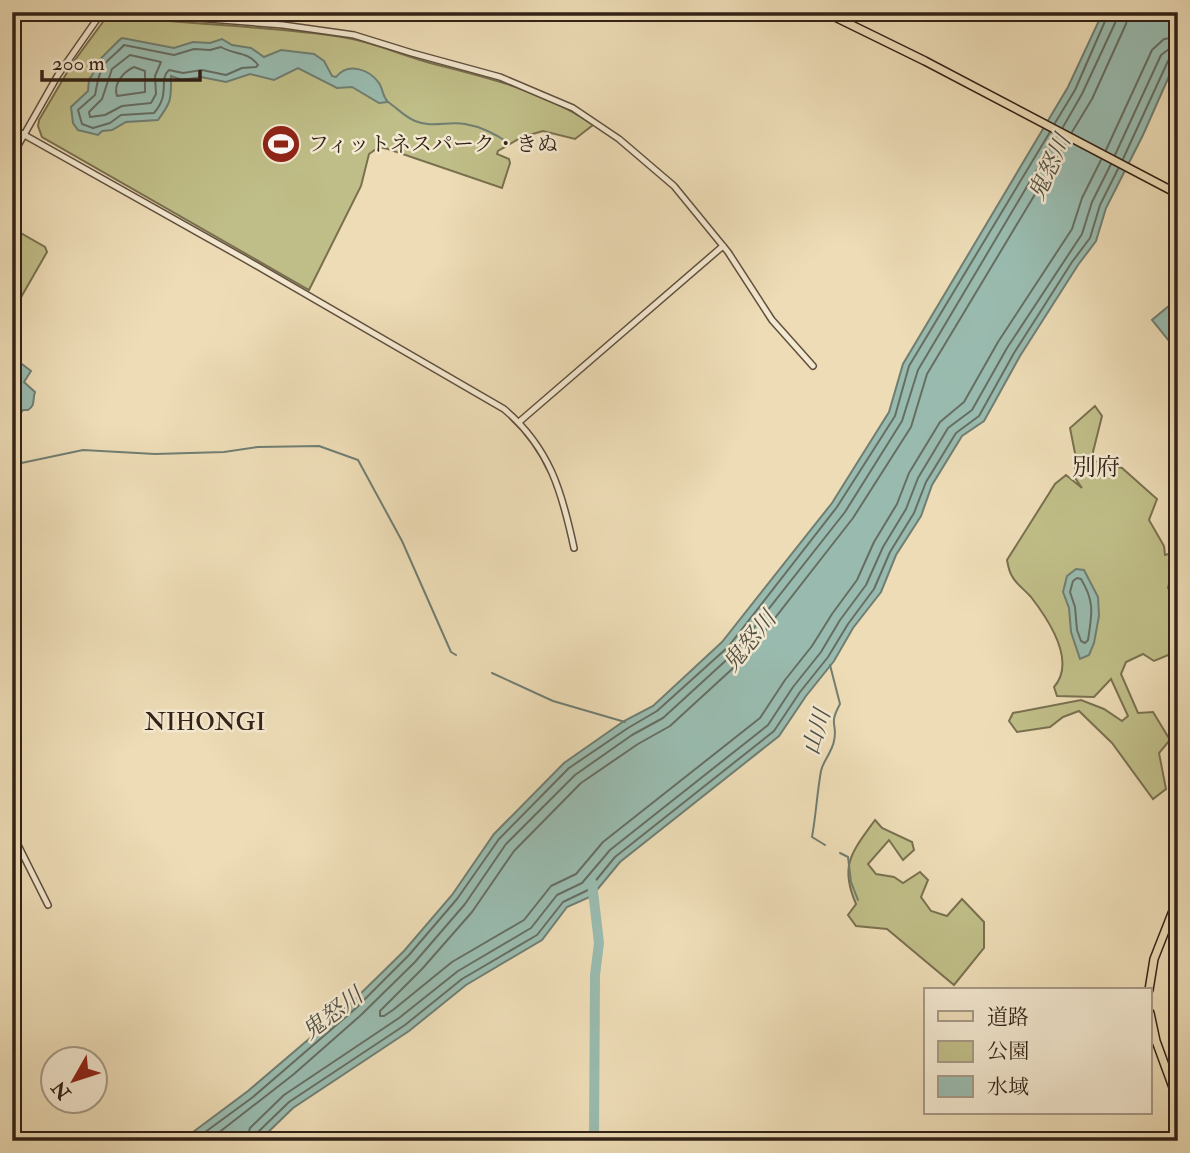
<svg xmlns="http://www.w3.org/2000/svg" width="1190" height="1153" viewBox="0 0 1190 1153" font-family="'IM FELL Double Pica','Noto Serif JP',serif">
  <rect width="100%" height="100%" fill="#eddcb6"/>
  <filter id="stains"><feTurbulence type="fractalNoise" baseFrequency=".00286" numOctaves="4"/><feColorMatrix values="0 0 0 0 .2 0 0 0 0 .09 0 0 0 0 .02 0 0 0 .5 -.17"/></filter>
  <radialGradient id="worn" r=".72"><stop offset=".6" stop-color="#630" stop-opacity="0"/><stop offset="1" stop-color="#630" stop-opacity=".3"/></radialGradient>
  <g fill="#c0be88" stroke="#79704f" stroke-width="2">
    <path d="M108,15C185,25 264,25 342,37C374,42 403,56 434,64C490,78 546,92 593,125L575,139L543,131L522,137L498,151L497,154L509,159L510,163L502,188L388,149L379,147L369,154L361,186L309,290L42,137L38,126L39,120L72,64Z"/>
    <polygon points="12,228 45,247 47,252 12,313"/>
    <path d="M1095,406L1102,416L1091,460L1122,468L1157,499L1149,520L1164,546L1165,555L1175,552L1178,554V570L1171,576L1168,588L1178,602V651L1154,661L1143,654L1126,662L1121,674L1138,713L1153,712L1170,740L1159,753L1166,789L1153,799L1112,743L1079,711L1063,717L1050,727L1017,732L1009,721L1013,713L1081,700L1104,709L1122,721L1128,716L1111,679L1094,697L1057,696L1054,687C1077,661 1048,619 1031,597C1025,590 1016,584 1012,576C1009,572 1008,565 1007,560L1055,484L1066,475L1082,488L1075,478V453L1070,428Z"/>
    <path d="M875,820L882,828L912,842L914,850L903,860L889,840L868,864L876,874L894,877L903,883L920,872L928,880L921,897L931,911L947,916L962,899L984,922V948L954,985L887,929L856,926L848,915L856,904C839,865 852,852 875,820Z"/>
  </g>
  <g fill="#99bbaf" stroke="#707e72" stroke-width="2">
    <polygon points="1103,12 1178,12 1178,56 1143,135 1106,208 1096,241 1078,265 1020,356 984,421 962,436 932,485 921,516 896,555 881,592 853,628 834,661 806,696 779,736 620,862 592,896 567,907 542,940 466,985 409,1031 293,1108 259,1141 181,1141 248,1091 350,1004 404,951 452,895 494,834 564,763 624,721 653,706 722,642 832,503 889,412 903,364 1068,87"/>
    <path d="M122,38L174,48L193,42L210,43L222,39L232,45L251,48L264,57L281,50L314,54L324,61L332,76L336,77C348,62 369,69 379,83C384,91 382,96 388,102L379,103L352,87L337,88L298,68L274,80L250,74L226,82L201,77L182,80L171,76C171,99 172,101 158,120L126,122L112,130L102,131L98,135L78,130L73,123L71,107L88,91L89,79C95,74 93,70 97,63C99,60 120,39 122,38Z"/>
    <polygon points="1176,300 1178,335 1169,341 1152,320"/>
    <path d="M18,361L31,371L24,382L35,392C32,400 36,405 28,410H23L18,417L12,414V371Z"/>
    <polygon points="1076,569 1084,570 1098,597 1099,616 1094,643 1089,655 1080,659 1071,632 1069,608 1063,592 1067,576"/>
  </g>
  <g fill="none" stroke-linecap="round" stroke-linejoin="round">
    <g stroke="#666e62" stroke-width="2">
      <path d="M124,45L174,55L194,49L210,50L221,47C234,55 248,51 258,65L256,67L242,68L226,75L202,70L183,73L169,70C158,80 171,94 154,113L121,115L110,123L93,128L82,124L78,110L95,95C97,85 98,76 103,66C106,61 119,51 124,45Z"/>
      <polygon points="130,55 161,62 155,76 156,94 151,103 122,106 105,115 90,117 89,112 102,99 112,69"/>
      <path d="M134,67L145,71V92L117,96C113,84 123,72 134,67Z"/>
      <polyline points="1055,123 1075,90 1109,12"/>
      <polyline points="1063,127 1082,94 1116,21 1117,12"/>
      <polyline points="1072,132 1092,99 1126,24 1128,12"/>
      <polyline points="1067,141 927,374 911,427 853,518 743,659 670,726 638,744 581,783 514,851 472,912 422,969 380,1011 380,1016 384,1016 393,1010 452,962 524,920 551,886 576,874 603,842 760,718 785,680 812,646 832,614 857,580 874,542 897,504 909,473 940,422 964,402 998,342 1072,229 1082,198 1101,160"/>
      <polyline points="1106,150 1152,50 1164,39 1178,37"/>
      <polyline points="1115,155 1161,55 1169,49 1178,47"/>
      <polyline points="1123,159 1168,61 1172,57 1178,56"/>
      <path d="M1077,578L1081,579C1095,602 1092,614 1088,640L1085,643L1081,641L1077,630L1075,607L1070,592L1073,581Z"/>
      <polyline points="193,1141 253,1097 355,1009 409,955 457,899 499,839 569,768 628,728 657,711 728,647 837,507 895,416 909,366 1050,132"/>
      <polyline points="208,1141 294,1074 361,1015 415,962 465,904 506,844 575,775 632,735 663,718 734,653 845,512 902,421 918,370 1057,136"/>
      <polyline points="246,1141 250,1128 284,1095 399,1018 458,971 531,928 557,895 582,883 610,850 768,725 793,687 821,652 840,620 866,585 883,547 906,509 918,478 948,428 972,410 1007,348 1082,234 1092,202 1111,164"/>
      <polyline points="255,1141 257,1133 289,1102 405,1025 462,979 537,935 563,902 588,890 615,857 774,731 800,692 828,657 848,624 874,589 890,552 914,513 926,482 956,433 979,416 1014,353 1072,262 1090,238 1100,205 1118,169"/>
    </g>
    <g stroke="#707e72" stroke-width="2">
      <path d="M388,102C397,108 405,117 415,121C431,128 449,121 465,124C483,127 496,134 510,144"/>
      <polyline points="12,465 83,450 155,454 224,452 258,447 319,446 358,460 402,541 451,652 456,655"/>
      <polyline points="492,673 553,701 625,722"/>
      <path d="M825,845L812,837C816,815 817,793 821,771C823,761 832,752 834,741C838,723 828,726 840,704L830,665"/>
      <polyline points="840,853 848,857 851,882 858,900"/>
    </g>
    <polyline stroke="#99bbaf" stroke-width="10" points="592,883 599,943 595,975 594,1141"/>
    <g stroke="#61503e" stroke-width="8">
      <g id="tertiary">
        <polyline points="121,12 283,25 354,35 412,53 500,77 573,108 619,139 674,186 728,252 772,320 813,366"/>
        <path d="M12,128L245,259L504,409C550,448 562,492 574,548"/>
        <polyline points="12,156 58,75 102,12"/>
        <polyline points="519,422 723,246"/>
        <polyline points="12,833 48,905"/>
      </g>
    </g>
    <g stroke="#322216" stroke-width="10">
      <g id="primary">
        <polyline points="825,12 925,61 1178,194"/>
        <polyline points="1149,990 1154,959 1178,898"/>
        <polyline points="1150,1013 1156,1041 1178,1101"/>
      </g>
    </g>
    <use href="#tertiary" stroke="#f3e8d0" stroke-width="5"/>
    <use href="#primary" stroke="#eddcb6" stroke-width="7"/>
  </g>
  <defs>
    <g id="stadium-disc" transform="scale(2.0125)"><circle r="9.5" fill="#8f2418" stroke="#f3e8d0"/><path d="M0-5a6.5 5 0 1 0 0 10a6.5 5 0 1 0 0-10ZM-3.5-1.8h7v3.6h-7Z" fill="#fff"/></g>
  </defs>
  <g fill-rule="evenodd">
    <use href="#stadium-disc" x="281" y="144"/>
  </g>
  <g text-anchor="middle" stroke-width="5" stroke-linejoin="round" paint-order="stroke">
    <g font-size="21" fill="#322216" stroke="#f3e8d0" text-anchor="start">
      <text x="308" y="151">フィットネスパーク・きぬ</text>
    </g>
    <g font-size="23" font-style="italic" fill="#515044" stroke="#f3e8d0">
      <text transform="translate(1049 167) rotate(-65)" y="8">鬼怒川</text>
      <text transform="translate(749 641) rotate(-51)" y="8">鬼怒川</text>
      <text transform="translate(816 732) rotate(-74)" y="8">山川</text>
      <text transform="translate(332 1013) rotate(-37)" y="8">鬼怒川</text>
    </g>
    <g font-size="24" fill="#322216" stroke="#f3e8d0">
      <text x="1096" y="475">別府</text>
      <text x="205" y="730">NIHONGI</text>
    </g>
  </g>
  <rect width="1190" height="1153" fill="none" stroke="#eddcb6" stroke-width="42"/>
  <rect x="14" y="14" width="1162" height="1125" fill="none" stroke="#322216" stroke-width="3.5"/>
  <rect x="21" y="21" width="1148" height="1111" fill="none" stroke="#322216" stroke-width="2"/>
  <rect x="924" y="988" width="228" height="126" fill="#f3e8d0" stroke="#a69986" stroke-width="2"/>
  <rect x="938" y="1011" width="35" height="10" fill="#eddcb6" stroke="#a69986" stroke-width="2"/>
  <text x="987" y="1024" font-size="21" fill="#322216">道路</text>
  <rect x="938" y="1041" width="35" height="21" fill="#c0be88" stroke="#a69986" stroke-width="2"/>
  <text x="987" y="1058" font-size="21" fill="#322216">公園</text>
  <rect x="938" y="1076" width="35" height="21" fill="#99bbaf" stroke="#a69986" stroke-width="2"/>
  <text x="987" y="1094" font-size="21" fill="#322216">水域</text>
  <g transform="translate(74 1080) rotate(231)"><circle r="33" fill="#f3e8d0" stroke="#a69986" stroke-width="2"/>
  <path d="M0-5L12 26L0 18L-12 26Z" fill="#8f2418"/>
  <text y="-10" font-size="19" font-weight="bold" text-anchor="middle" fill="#322216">N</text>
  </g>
  <path d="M42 70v10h158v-10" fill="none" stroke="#322216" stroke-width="3.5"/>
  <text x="52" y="70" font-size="21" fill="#322216" stroke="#f3e8d0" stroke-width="5" paint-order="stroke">200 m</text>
  <rect width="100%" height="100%" filter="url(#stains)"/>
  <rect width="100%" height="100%" fill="url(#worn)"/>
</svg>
